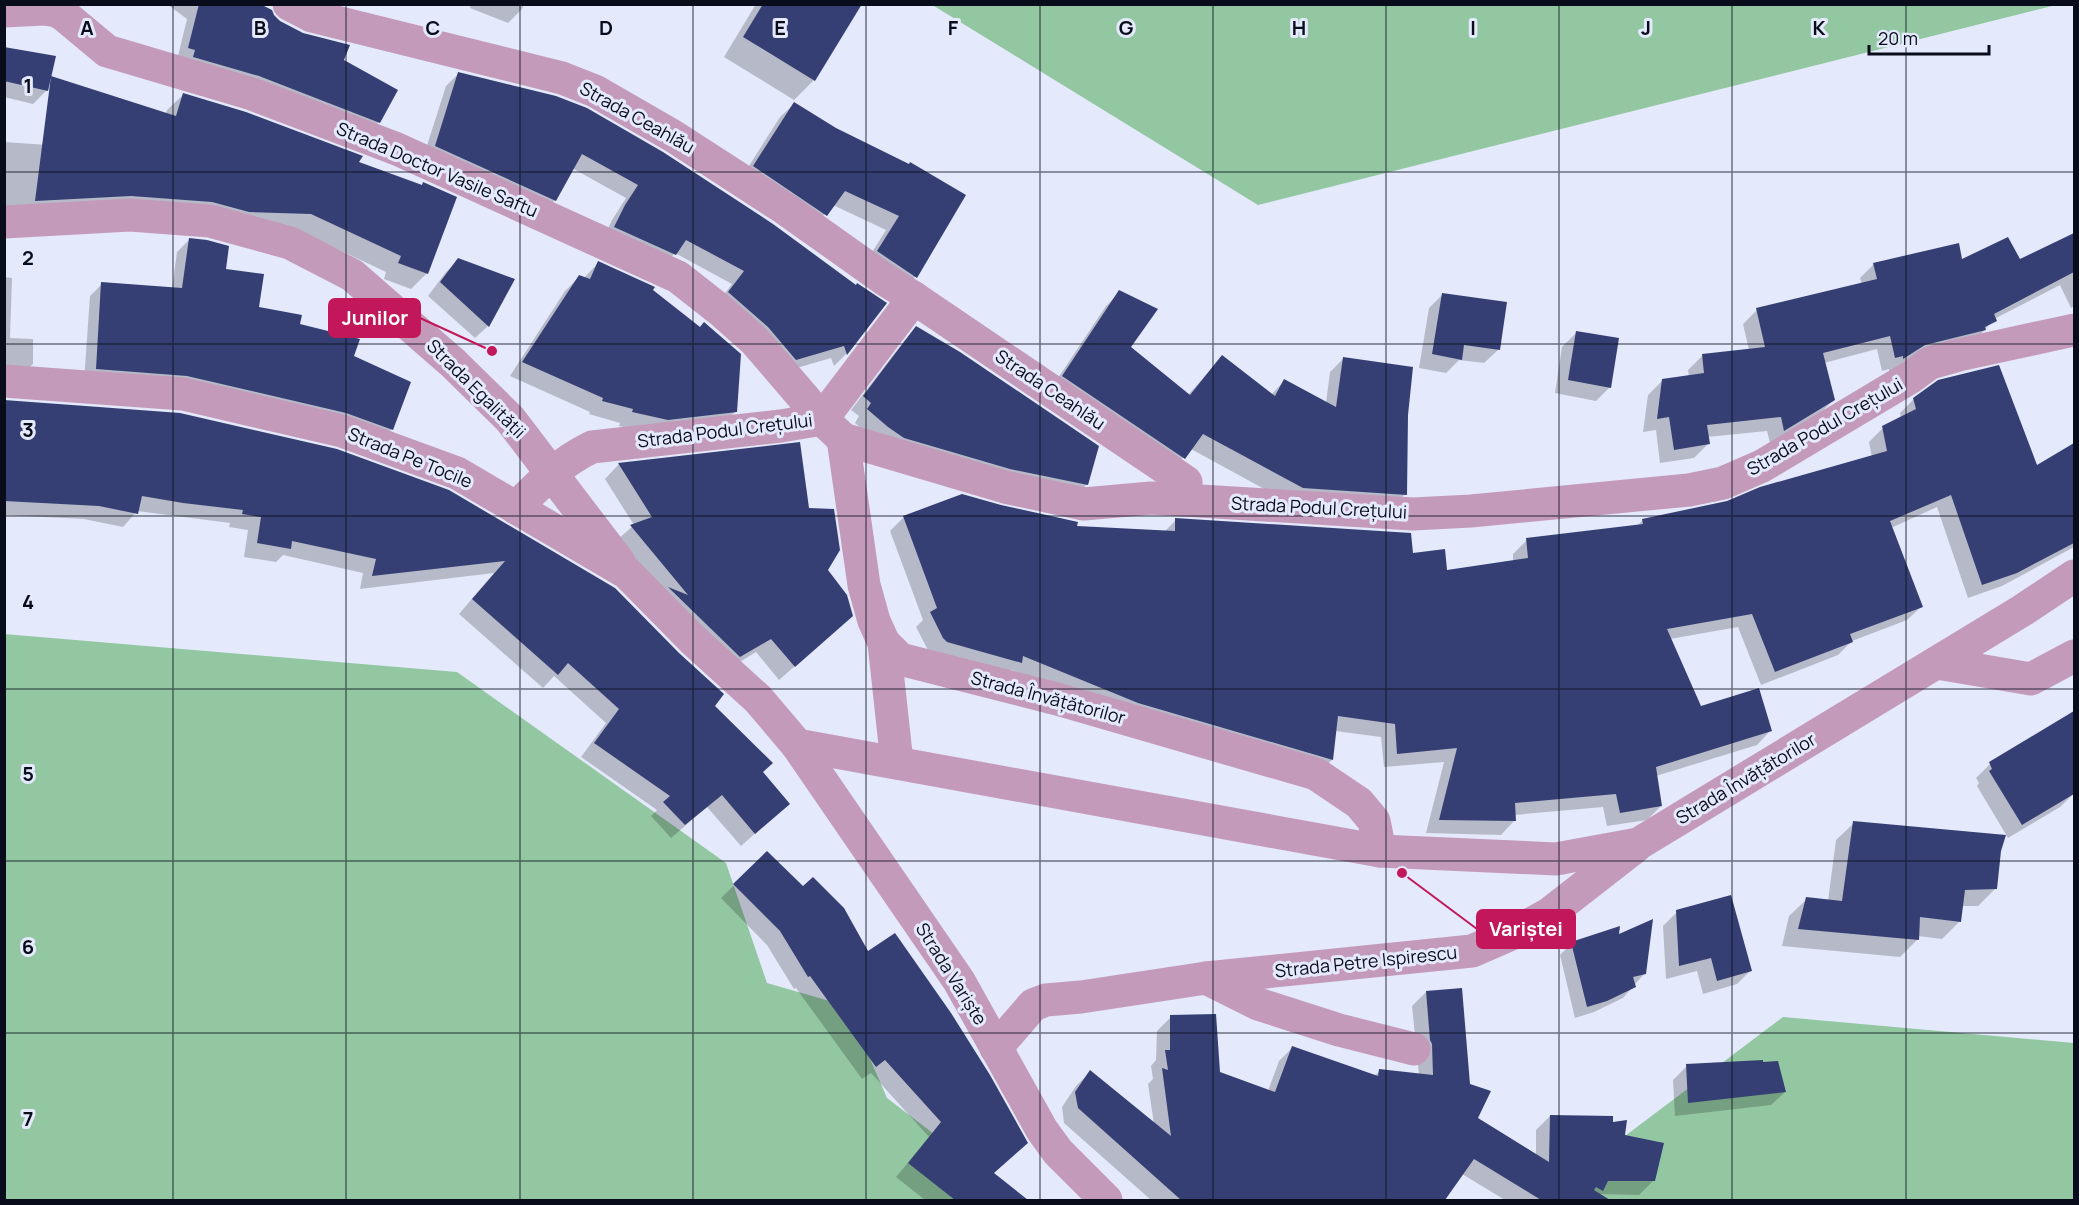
<svg xmlns="http://www.w3.org/2000/svg" width="2079" height="1205" viewBox="0 0 2079 1205" font-family="Manrope,sans-serif">
  <rect width="100%" height="100%" fill="#e4e9fb"/>
  <g fill="#93c7a2">
    <polygon points="935,5 935,4 2056,5 1258,205 934,6"/>
    <polygon points="4,634 457,672 726,863 767,983 847,1006 887,1098 1020,1200 5,1200"/>
    <polygon points="1783,1017 2074,1043 2074,1200 1540,1200"/>
  </g>
  <g fill="#0003">
    <polygon points="167,4 256,4 279,22 307,36 342,61 379,122 366,134 177,60 187,19"/>
    <polygon points="471,4 524,4 522,9 508,23 470,8"/>
    <polygon points="756,4 860,4 814,80 794,100 724,57"/>
    <polygon points="4,49 47,90 33,104 4,97"/>
    <polygon points="459,73 856,286 885,303 846,354 834,366 831,358 783,372 716,305 732,284 675,253 662,267 603,240 612,220 626,198 572,168 555,200 542,213 423,158 446,86"/>
    <polygon points="183,95 421,186 424,183 427,273 411,289 384,279 386,272 295,229 4,215 4,142 193,155 160,136 167,110"/>
    <polygon points="794,104 835,130 909,166 915,277 902,290 864,265 886,230 833,205 812,228 740,180 780,117"/>
    <polygon points="2074,234 2074,306 2071,308 2060,285 1994,319 1981,334 1889,372 1889,369 1882,371 1877,349 1824,363 1834,400 1819,414 1770,443 1767,431 1707,437 1708,444 1694,458 1660,463 1656,430 1643,432 1648,395 1662,381 1689,377 1688,370 1702,356 1749,350 1743,324 1757,310 1862,284 1860,278 1874,264 2019,261"/>
    <polygon points="189,240 258,308 299,325 353,357 392,429 379,441 84,381 90,296 102,284 172,289 177,252"/>
    <polygon points="459,260 488,326 475,338 428,296 446,272"/>
    <polygon points="598,263 651,291 700,328 736,411 722,425 653,433 619,426 620,423 589,414 590,412 510,376 565,291 579,277 584,278"/>
    <polygon points="4,277 12,278 10,338 33,339 33,364 19,377 4,376"/>
    <polygon points="1120,292 1129,347 1188,395 1222,357 1271,395 1284,381 1326,403 1330,372 1344,358 1407,415 1405,494 1392,508 1288,502 1191,449 1170,471 1050,390 1106,306"/>
    <polygon points="1443,294 1498,350 1484,363 1459,360 1446,373 1419,368 1429,308"/>
    <polygon points="917,328 1087,484 1074,497 875,440 855,423 859,416 851,410 904,341"/>
    <polygon points="1576,333 1610,387 1596,401 1555,393 1562,347"/>
    <polygon points="1914,399 2036,467 2074,445 2074,547 2002,586 1968,598 1937,507 1891,528 1921,607 1907,620 1852,641 1838,655 1761,685 1738,627 1670,639 1701,708 1770,731 1757,745 1656,776 1661,806 1647,820 1607,826 1603,807 1514,815 1514,821 1501,835 1426,833 1444,762 1384,767 1381,737 1335,731 1332,760 1318,773 1124,717 1012,670 1006,676 929,652 916,627 923,620 890,531 904,517 1164,532 1176,520 1411,555 1446,571 1513,561 1513,554 1527,540 1637,526 1643,520 1727,503 1872,457 1869,442 1883,428 1901,419 1900,413"/>
    <polygon points="4,401 448,491 713,707 761,772 788,804 741,846 707,807 671,838 651,816 657,810 581,757 606,723 554,676 543,688 459,614 494,573 360,589 363,573 283,555 276,562 244,557 248,530 229,527 230,523 137,511 123,527 84,519 4,515"/>
    <polygon points="619,464 808,510 826,570 852,616 779,680 756,652 725,671 617,540 634,525 605,479"/>
    <polygon points="2074,711 2074,779 2068,783 2074,793 2060,807 2008,838 1977,786 1979,783 1976,778 1990,764"/>
    <polygon points="1854,823 1999,851 1996,888 1978,906 1961,906 1960,921 1942,939 1918,936 1918,939 1900,957 1782,946 1789,916 1807,899 1828,901 1836,840"/>
    <polygon points="767,853 993,1174 1025,1200 925,1200 896,1177 929,1137 871,1073 862,1079 796,988 794,989 767,945 721,898"/>
    <polygon points="1677,912 1751,970 1737,984 1703,994 1697,971 1666,979 1663,926"/>
    <polygon points="1617,936 1645,973 1623,998 1594,1012 1575,1018 1560,955 1571,944"/>
    <polygon points="1426,992 1469,1086 1476,1119 1536,1156 1536,1130 1550,1116 1611,1123 1624,1137 1653,1181 1639,1195 1598,1194 1591,1200 1505,1200 1462,1174 1443,1200 1151,1200 1064,1123 1062,1107 1076,1086 1090,1072 1154,1124 1148,1084 1153,1079 1151,1066 1156,1060 1157,1031 1171,1017 1219,1074 1268,1091 1279,1061 1293,1047 1374,1076 1380,1071 1419,1075 1412,1006"/>
    <polygon points="1687,1066 1785,1092 1771,1105 1675,1116 1673,1080"/>
  </g>
  <g fill="#363f74">
    <polygon points="199,4 260,4 272,10 274,15 280,21 303,33 350,45 344,60 398,90 380,123 259,76 193,57 195,50 188,48"/>
    <polygon points="763,4 862,4 815,81 743,37"/>
    <polygon points="4,47 56,56 48,91 4,81"/>
    <polygon points="458,72 556,96 587,108 663,152 773,224 856,285 857,283 887,303 847,355 844,346 796,360 768,327 728,292 744,271 686,240 676,255 614,227 625,205 638,185 582,154 556,201 435,146"/>
    <polygon points="51,76 176,116 183,93 246,112 363,156 359,162 422,185 423,182 457,197 428,274 398,263 401,256 311,214 249,212 212,202 131,196 35,201"/>
    <polygon points="794,102 836,128 909,164 910,162 966,195 917,278 877,251 899,216 845,191 827,216 753,166"/>
    <polygon points="2074,233 2074,272 1994,314 1997,321 1985,327 1986,330 1925,345 1903,359 1903,356 1895,358 1890,336 1823,353 1835,400 1784,431 1781,417 1707,425 1710,444 1674,450 1669,417 1657,419 1662,379 1704,373 1702,354 1765,347 1756,308 1877,279 1873,263 1959,243 1962,259 2008,237 2020,259"/>
    <polygon points="189,238 207,240 229,246 226,269 264,274 259,307 302,315 300,324 360,339 354,356 411,382 393,430 346,413 187,376 96,369 101,282 182,288"/>
    <polygon points="458,258 515,279 489,327 440,282"/>
    <polygon points="598,261 655,287 653,290 700,327 704,322 741,354 737,412 668,420 632,412 633,409 602,401 603,398 522,362 579,275 590,279"/>
    <polygon points="1119,290 1158,309 1131,347 1190,395 1222,355 1275,396 1284,379 1336,407 1343,357 1413,367 1408,415 1407,495 1303,488 1203,434 1185,459 1062,376"/>
    <polygon points="1442,293 1507,302 1500,350 1464,345 1462,360 1432,354"/>
    <polygon points="916,326 960,352 1099,446 1088,485 1010,469 904,438 888,427 867,409 871,403 863,396"/>
    <polygon points="1576,331 1619,338 1611,388 1568,380"/>
    <polygon points="1999,365 2037,465 2074,443 2074,543 2017,573 1982,585 1951,495 1890,521 1923,607 1850,634 1853,642 1775,672 1752,614 1667,629 1701,706 1759,688 1772,731 1656,767 1662,806 1620,813 1616,794 1515,803 1516,821 1439,820 1457,748 1397,754 1395,724 1338,716 1333,760 1138,703 1023,656 1022,663 947,642 943,638 930,612 937,608 903,516 962,494 1001,505 1078,522 1077,526 1175,531 1175,518 1411,533 1413,553 1445,549 1447,570 1528,558 1526,538 1643,524 1642,519 1727,501 1760,487 1887,451 1882,426 1916,409 1913,398 1938,380"/>
    <polygon points="4,400 180,413 337,449 449,490 615,588 679,653 724,694 715,706 773,763 763,772 790,804 755,834 722,795 685,825 663,802 670,796 594,743 619,709 568,663 558,675 472,599 505,561 372,576 376,559 292,541 291,549 257,543 261,517 242,514 243,510 183,503 142,496 138,514 99,506 4,501"/>
    <polygon points="800,442 809,508 834,509 840,550 828,570 847,595 853,616 795,667 771,639 740,657 668,587 688,595 630,525 652,517 618,463"/>
    <polygon points="2074,711 2074,794 2022,825 1989,771 1992,769 1989,762"/>
    <polygon points="1853,821 2006,835 2001,851 1997,889 1965,890 1961,922 1920,917 1919,940 1798,929 1806,897 1842,901"/>
    <polygon points="767,851 803,886 813,877 844,908 868,951 895,933 951,1013 990,1075 1028,1143 994,1173 1028,1200 955,1200 908,1163 941,1122 885,1060 876,1067 810,976 808,977 780,931 733,884"/>
    <polygon points="1731,895 1752,971 1717,981 1711,958 1679,966 1676,910"/>
    <polygon points="1653,919 1646,974 1633,977 1636,987 1607,1001 1587,1007 1571,942 1620,926 1619,934"/>
    <polygon points="1462,988 1470,1084 1491,1091 1478,1118 1549,1162 1550,1115 1613,1116 1613,1122 1627,1120 1625,1135 1664,1143 1655,1181 1608,1181 1603,1191 1596,1187 1594,1190 1610,1200 1541,1200 1474,1159 1445,1200 1181,1200 1078,1108 1075,1092 1090,1070 1171,1136 1162,1068 1168,1070 1165,1050 1170,1050 1170,1015 1216,1014 1220,1072 1275,1092 1292,1046 1378,1076 1379,1069 1433,1075 1432,1044 1430,1040 1426,991"/>
    <polygon points="1763,1060 1763,1062 1778,1061 1786,1092 1688,1103 1686,1064"/>
  </g>
  <g fill="none" stroke-linecap="round" stroke-linejoin="round">
    <g stroke="#c49abb" stroke-width="33">
      <polyline points="289,4 312,16 562,78 595,91 673,136 784,208 884,279 914,298 1186,482"/>
      <polyline points="4,11 44,9 57,11 65,16 107,51 252,94 397,149 678,277 720,310 755,341 822,419 914,298"/>
      <polyline points="4,222 130,215 210,221 290,243 352,275 453,363 510,419 619,562"/>
      <polyline points="4,381 183,394 342,431 457,473 627,573 692,639 758,699 797,745 959,981 1042,1130 1058,1152 1106,1200"/>
      <polyline points="843,439 864,585 874,621 884,643 900,659 1057,699 1316,774 1359,803 1374,821 1380,851"/>
      <path d="M516,508C540,483 561,462 592,447L781,426L822,419L843,439L1005,487L1084,504L1151,498L1413,514L1471,511L1689,490L1723,483L1762,466L1911,377L1930,363L1959,355L2074,330"/>
      <polyline points="884,643 897,763"/>
      <polyline points="1937,663 2031,679 2074,656"/>
      <polyline points="797,745 1380,851 1556,859 1638,844 2023,610 2074,576"/>
      <polyline points="1206,978 1258,1004 1339,1030 1414,1049"/>
      <polyline points="996,1048 1033,1005 1046,1000 1081,997 1206,978 1472,951 1518,931 1549,914 1635,847"/>
    </g>
  </g>
  <path fill="none" stroke="#090c1a" stroke-width="1.5" stroke-opacity="0.55" d="M173,4V1200M346,4V1200M520,4V1200M693,4V1200M866,4V1200M1040,4V1200M1213,4V1200M1386,4V1200M1559,4V1200M1732,4V1200M1906,4V1200M4,172H2074M4,344H2074M4,516H2074M4,689H2074M4,861H2074M4,1033H2074"/>
  <g text-anchor="middle" stroke-width="6" stroke-linejoin="round" paint-order="stroke">
    <g font-size="18" fill="#090c1a" stroke="#e4e9fb">
      <text transform="translate(637 118) rotate(29)" y="6">Strada Ceahlău</text>
      <text transform="translate(437 170) rotate(23)" y="6">Strada Doctor Vasile Saftu</text>
      <text transform="translate(476 389) rotate(45)" y="6">Strada Egalității</text>
      <text transform="translate(1050 390) rotate(34)" y="6">Strada Ceahlău</text>
      <text transform="translate(1825 427) rotate(-30)" y="6">Strada Podul Crețului</text>
      <text transform="translate(725 431) rotate(-7)" y="6">Strada Podul Crețului</text>
      <text transform="translate(410 458) rotate(22)" y="6">Strada Pe Tocile</text>
      <text transform="translate(1319 508) rotate(3)" y="6">Strada Podul Crețului</text>
      <text transform="translate(1048 698) rotate(15)" y="6">Strada Învățătorilor</text>
      <text transform="translate(1746 779) rotate(-31)" y="6">Strada Învățătorilor</text>
      <text transform="translate(1366 962) rotate(-6)" y="6">Strada Petre Ispirescu</text>
      <text transform="translate(951 974) rotate(58)" y="6">Strada Variște</text>
    </g>
  </g>
  <g font-size="20" text-anchor="middle" font-weight="bold" fill="#090c1a" stroke="#e4e9fb" stroke-width="6" stroke-linejoin="round" paint-order="stroke">
    <text x="87" y="35">A</text>
    <text x="260" y="35">B</text>
    <text x="433" y="35">C</text>
    <text x="606" y="35">D</text>
    <text x="780" y="35">E</text>
    <text x="953" y="35">F</text>
    <text x="1126" y="35">G</text>
    <text x="1299" y="35">H</text>
    <text x="1473" y="35">I</text>
    <text x="1646" y="35">J</text>
    <text x="1819" y="35">K</text>
    <text x="28" y="93">1</text>
    <text x="28" y="265">2</text>
    <text x="28" y="437">3</text>
    <text x="28" y="609">4</text>
    <text x="28" y="781">5</text>
    <text x="28" y="954">6</text>
    <text x="28" y="1126">7</text>
  </g>
  <path fill="none" stroke="#c2185b" stroke-width="2" d="M492 351L420 318M1402 873L1477 929"/>
  <g fill="#c2185b" stroke="#e4e9fb" stroke-width="2">
    <circle cx="492" cy="351" r="6"/>
    <circle cx="1402" cy="873" r="6"/>
  </g>
  <g fill="#c2185b" stroke="#c2185b" stroke-width="2">
    <rect x="329" y="299" width="91" height="38" rx="6"/>
    <rect x="1477" y="910" width="98" height="38" rx="6"/>
  </g>
  <g font-size="20" text-anchor="middle" font-weight="bold" fill="#fff">
    <text x="375" y="325">Junilor</text>
    <text x="1526" y="936">Variștei</text>
  </g>
  <rect width="2079" height="1205" fill="none" stroke="#090c1a" stroke-width="12"/>
  <path d="M1869 45v9h120v-9" fill="none" stroke="#090c1a" stroke-width="3"/>
  <text x="1878" y="45" font-size="18" fill="#090c1a" stroke="#e4e9fb" stroke-width="4.5" paint-order="stroke">20 m</text>
</svg>
